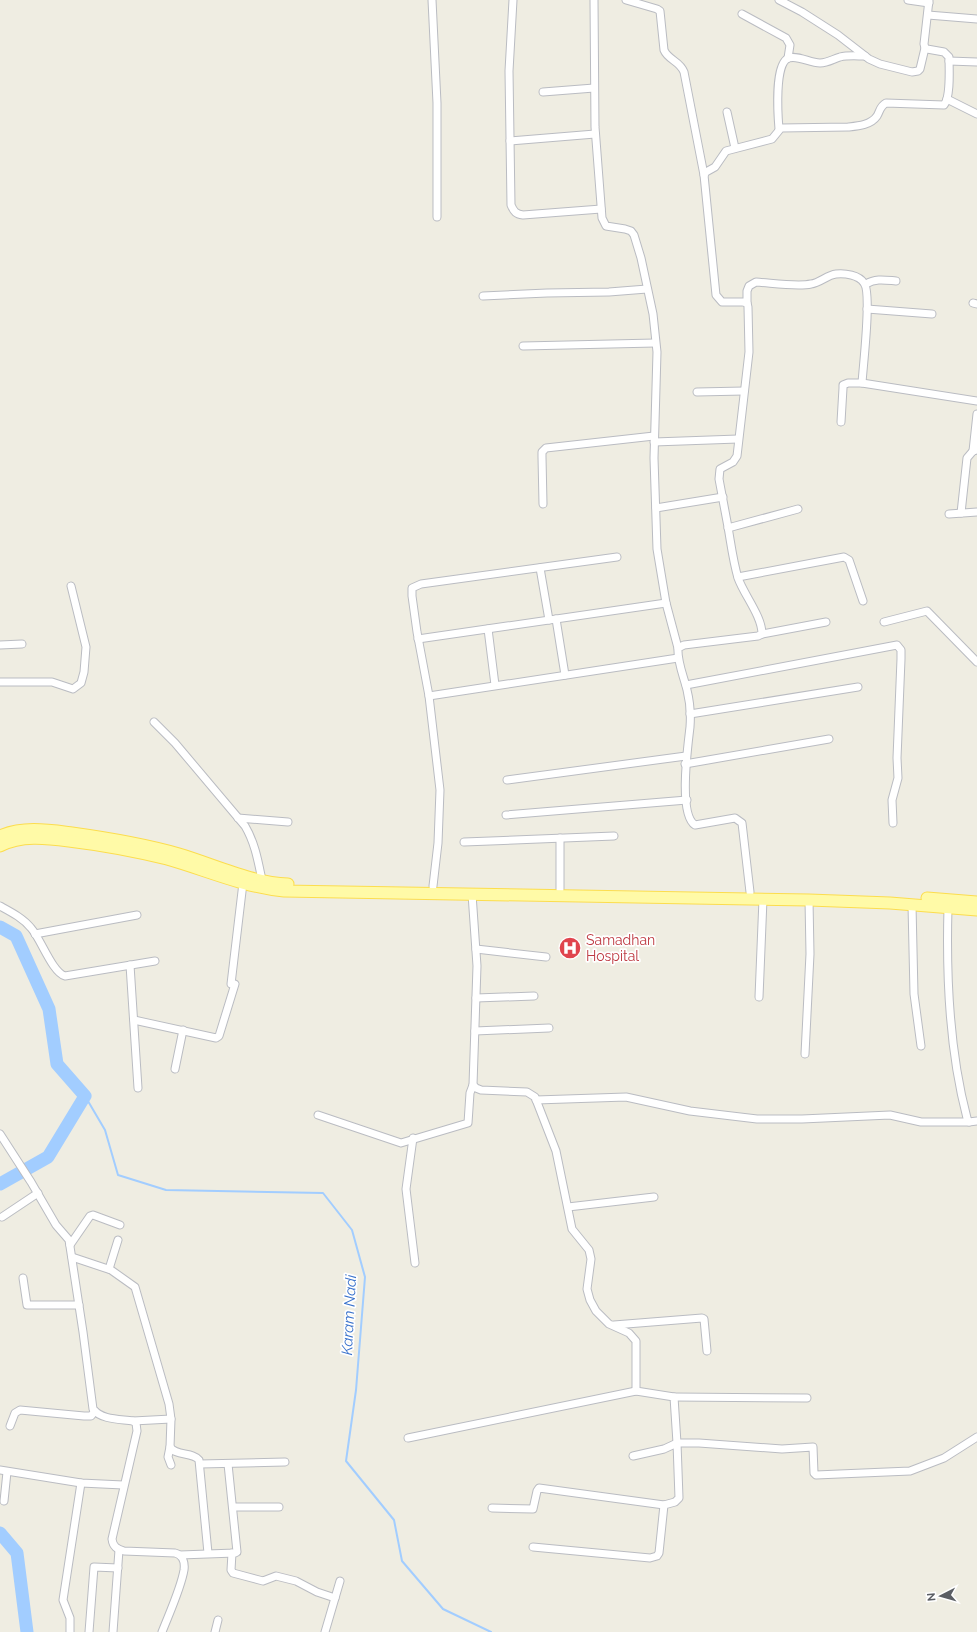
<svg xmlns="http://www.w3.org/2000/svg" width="977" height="1632" viewBox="0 0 977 1632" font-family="Raleway,sans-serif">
  <rect width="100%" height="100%" fill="#efede2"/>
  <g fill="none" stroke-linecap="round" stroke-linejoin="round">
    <polyline stroke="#a2cdff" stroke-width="2" points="85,1096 105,1130 118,1175 166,1190 323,1193 352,1230 365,1277 356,1390 346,1461 394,1520 402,1561 443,1609 491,1632"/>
    <g stroke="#a2cdff" stroke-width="13">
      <polyline points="0,927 16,936 49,1009 57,1064 85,1096 48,1157 0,1184"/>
      <polyline points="0,1533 17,1553 27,1632"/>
    </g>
    <g stroke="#babcc2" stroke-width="9">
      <g id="street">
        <polyline points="432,0 437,103 437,217"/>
        <path d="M513,0L509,71L511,205C514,212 516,214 523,215L601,209"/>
        <polyline points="594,0 595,127 602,218 606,226 625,229 631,231 634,235 641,258 653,314 657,352 654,458 657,549 666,603 678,648"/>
        <path d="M626,0L657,9L660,11L664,50C668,60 680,61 684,72L704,175"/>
        <polyline points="779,0 802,12 838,35 869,59 880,64 912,72 918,71 920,69 925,48"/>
        <polyline points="908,0 929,3"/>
        <polyline points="742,14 786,38 790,45 788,58"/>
        <polyline points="928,15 977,19"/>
        <polyline points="949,61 977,62"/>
        <polyline points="543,92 594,88"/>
        <polyline points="947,99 977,114"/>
        <polyline points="727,112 735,148"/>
        <path d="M779,129C778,117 774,62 789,58C798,55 810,63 820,63C828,63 833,59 840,57C848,55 857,56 865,56"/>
        <polyline points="510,141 595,134"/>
        <path d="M866,284C876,278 885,280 896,281"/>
        <polyline points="483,296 547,293 609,292 647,289"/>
        <path d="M747,303V291L749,286L756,282C772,283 797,287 811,284C820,283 827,275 836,274C845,273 859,275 864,283C872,293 863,366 862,383"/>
        <polyline points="973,303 977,304"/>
        <polyline points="867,309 932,314"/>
        <polyline points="523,346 655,343"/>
        <polyline points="697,392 744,391"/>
        <polyline points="841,422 843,388 843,385 848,383 862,383 977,401"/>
        <polyline points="654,442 738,439"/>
        <polyline points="973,451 977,414"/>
        <polyline points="543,504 542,457 542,452 546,448 654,436"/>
        <polyline points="656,508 723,497"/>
        <polyline points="961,513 967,458 973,451 977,450"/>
        <polyline points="949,514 977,512"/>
        <polyline points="728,528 798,509"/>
        <polyline points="540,568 549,620"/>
        <polyline points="738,577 844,557 849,560 863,601"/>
        <polyline points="556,619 565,675"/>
        <polyline points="884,622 927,611 977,662"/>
        <polyline points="488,629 495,685"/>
        <polyline points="762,634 826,622"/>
        <polyline points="418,639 666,603"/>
        <polyline points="0,645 22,644"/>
        <polyline points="0,682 52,682 73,689 81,683 84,672 86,647 71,586"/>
        <polyline points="686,685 897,645 901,650 901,659 897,758 898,778 892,800 893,823"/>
        <polyline points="429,696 678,658"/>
        <polyline points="690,714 858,687"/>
        <path d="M154,722L175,743L245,826C255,843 258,861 262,880"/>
        <polyline points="685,764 829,739"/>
        <polyline points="507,780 686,756"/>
        <polyline points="506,815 687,800"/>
        <polyline points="238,818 288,822"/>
        <polyline points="560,838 560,889"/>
        <polyline points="464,842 614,836"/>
        <polyline points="433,886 438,843 440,790 429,696 417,632 412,596 412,588 421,584 617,557"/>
        <path d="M750,892L742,823L735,818L695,825C678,814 688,745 690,727C691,714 690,702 687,690C684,677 677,662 678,648L684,645L758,636L762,634C762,616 744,595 738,578C733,561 731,544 728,527C725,511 722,495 719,479L720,469L733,462L737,456L749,352L748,307L747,303L743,302H722L716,295L704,175L706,172L715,167L726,151L772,139L781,128L848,127C858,126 871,125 877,116C880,111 880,106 886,103L944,105C951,97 949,68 949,57L944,52L927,49L925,48L924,44L929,0"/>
        <polyline points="472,894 477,966 473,1085 476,1088 481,1090 527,1092 535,1097 556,1151 572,1229 589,1250 591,1259 587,1289 590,1300 596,1311 609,1324 629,1333 636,1341 636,1391 674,1397 677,1443 699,1443 782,1449 813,1447 814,1473 816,1475 910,1471 944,1458 977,1437"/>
        <polyline points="912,905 914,994 921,1046"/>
        <path d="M0,906C11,912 23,918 31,928C41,939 52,972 65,976L155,961"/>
        <path d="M948,908C946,978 949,1050 967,1118L969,1122L977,1121"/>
        <polyline points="35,934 137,915"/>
        <polyline points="476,949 546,957"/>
        <polyline points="130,965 138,1088"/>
        <polyline points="231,984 243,883"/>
        <polyline points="759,997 763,899"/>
        <polyline points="476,998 534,996"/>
        <polyline points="134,1020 216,1038 219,1036 235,984"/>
        <polyline points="475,1031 549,1028"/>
        <polyline points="805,1054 810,954 809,900"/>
        <polyline points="175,1069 183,1030"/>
        <polyline points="536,1100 626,1097 690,1111 757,1119 802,1119 890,1115 921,1122 969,1122"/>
        <polyline points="318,1115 401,1143 468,1123 470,1093 473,1085"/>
        <path d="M0,1134L31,1182L56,1225L69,1240L83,1332L93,1409C101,1420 121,1419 133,1421L136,1423L137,1431L112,1539C113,1547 117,1549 124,1551L175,1553C183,1555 185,1563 184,1570C181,1588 169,1614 162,1632"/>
        <polyline points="413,1138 406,1189 415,1263"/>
        <polyline points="568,1207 654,1197"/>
        <polyline points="2,1217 38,1193"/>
        <polyline points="70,1245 90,1216 93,1215 120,1225"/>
        <path d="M72,1257L111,1270L135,1287L169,1404L171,1419L170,1447C175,1456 193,1452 199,1460L208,1553"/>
        <polyline points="109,1269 118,1240"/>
        <polyline points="23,1278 27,1305 79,1305"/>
        <polyline points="614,1325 702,1318 704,1319 707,1351"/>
        <polyline points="674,1397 807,1398"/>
        <polyline points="133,1421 171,1419"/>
        <polyline points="10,1426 15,1413 20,1410 84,1416 91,1416 95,1411"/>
        <polyline points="408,1438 636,1391"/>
        <polyline points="170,1447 168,1457 171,1465"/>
        <polyline points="200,1464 285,1462"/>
        <polyline points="0,1470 81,1483 123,1485"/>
        <polyline points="4,1501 7,1472"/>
        <polyline points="233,1507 279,1507"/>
        <polyline points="492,1508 533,1509 537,1491 539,1488 664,1505"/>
        <polyline points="533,1547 650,1558 657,1556 659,1553 664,1505 675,1502 679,1498 677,1443 664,1449 633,1456"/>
        <polyline points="232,1553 231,1570 233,1573 263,1581 276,1576 296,1581 317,1592 335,1598"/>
        <polyline points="180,1555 235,1553 237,1552 228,1464"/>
        <polyline points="70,1632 70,1618 63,1600 81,1483"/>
        <polyline points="89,1632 94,1567 118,1568"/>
        <polyline points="113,1632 119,1550"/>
        <polyline points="215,1632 218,1620"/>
        <polyline points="325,1632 340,1581"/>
      </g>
    </g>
    <g stroke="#fcdd4e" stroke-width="13">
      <g id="primary">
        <path d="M0,836C23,826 48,830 72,833C108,838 144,844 179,854C213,864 253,883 288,884"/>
        <path d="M0,846C21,835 46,838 69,841C102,845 135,851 167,859C206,870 243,887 284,891L809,900L890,903L977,910"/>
        <polyline points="927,898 977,902"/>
      </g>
    </g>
    <use href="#street" stroke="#fff" stroke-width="7"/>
    <use href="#primary" stroke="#fffaa7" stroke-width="11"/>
  </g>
  <defs>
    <g id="hospital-disc" transform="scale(1.15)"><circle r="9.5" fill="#e0444e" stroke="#fff"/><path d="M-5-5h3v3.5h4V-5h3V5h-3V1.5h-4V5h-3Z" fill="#fff"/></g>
  </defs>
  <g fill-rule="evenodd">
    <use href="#hospital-disc" x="570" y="948"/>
  </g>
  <g text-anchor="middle" stroke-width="3.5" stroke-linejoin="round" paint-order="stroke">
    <g font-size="14" fill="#be3a42" stroke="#fff" text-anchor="start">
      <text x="586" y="945">Samadhan<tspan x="586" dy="16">Hospital</tspan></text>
    </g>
    <g font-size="15" font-style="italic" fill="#3b73cc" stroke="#fff">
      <text transform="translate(349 1315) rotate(-87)" y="5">Karam Nadi</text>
    </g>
  </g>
  <g transform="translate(941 1596) rotate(264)" stroke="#ffffff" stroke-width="3" paint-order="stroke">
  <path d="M0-3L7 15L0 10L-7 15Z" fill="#5b5e64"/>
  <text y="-6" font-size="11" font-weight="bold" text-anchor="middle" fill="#5b5e64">N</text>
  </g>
</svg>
